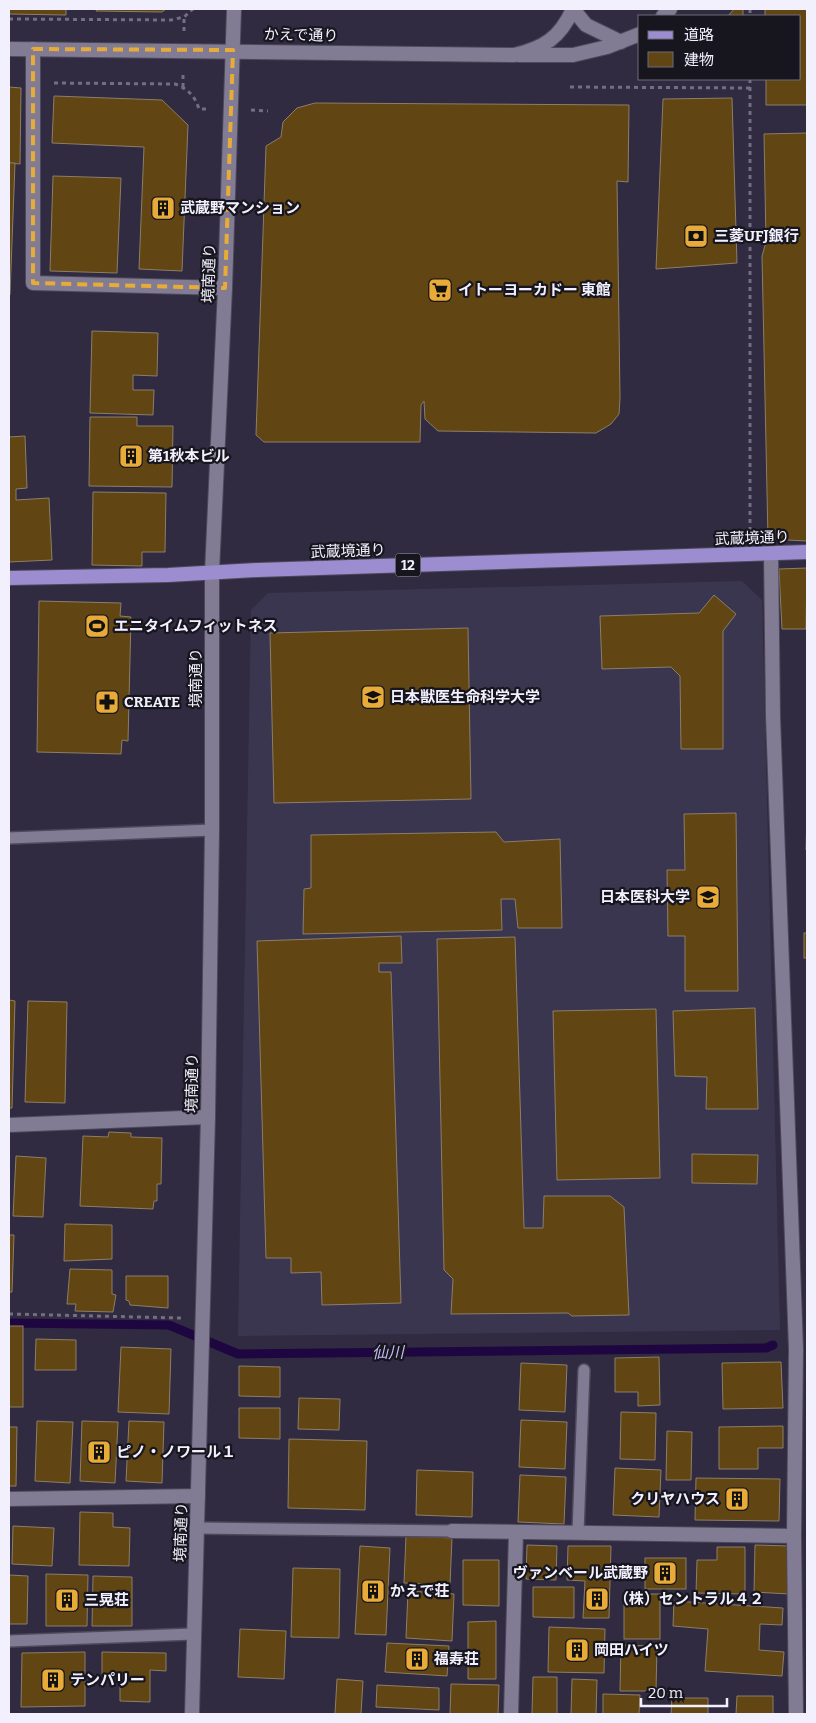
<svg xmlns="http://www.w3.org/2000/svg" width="816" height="1723" viewBox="0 0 816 1723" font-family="Bitter,'Noto Sans JP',serif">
  <rect width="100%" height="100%" fill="#302b40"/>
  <polygon fill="#3b3650" points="742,581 762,600 780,1330 238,1336 251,610 268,593"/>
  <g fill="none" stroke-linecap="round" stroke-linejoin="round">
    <polyline stroke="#1e0741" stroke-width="9" points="9,1323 169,1325 238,1354 766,1348 773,1345"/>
  </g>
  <g fill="#614512" stroke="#8c7e68">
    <polygon points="9,9 66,9 66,15 9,14"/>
    <polygon points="97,9 166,9 162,12 96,11"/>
    <polygon points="734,9 743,9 743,16 728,16"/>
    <polygon points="765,9 807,9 807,105 766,105 766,79 800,79 800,16 765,16"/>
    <polygon points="9,87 21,88 20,164 9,163"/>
    <polygon points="54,96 162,100 188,125 182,271 139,269 144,147 52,143"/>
    <polygon points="732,98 737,263 656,269 663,99"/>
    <polygon points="315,103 629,105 628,182 617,181 620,398 619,414 611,424 596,433 438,431 425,419 424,401 421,405 420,442 264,442 256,435 266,146 281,137 283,122 297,108"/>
    <polygon points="807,133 807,541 768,539 762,256 766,242 764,134"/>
    <polygon points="9,163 15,163 10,295 9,295"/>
    <polygon points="53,176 121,178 117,273 50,271"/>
    <polygon points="92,331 158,333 157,376 133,375 133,390 154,390 153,415 90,413"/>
    <polygon points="90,417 137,417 137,426 173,426 172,487 89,486"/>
    <polygon points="25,436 27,488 16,489 16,500 49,498 52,560 9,562 9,437"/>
    <polygon points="93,492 166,493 165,552 142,552 142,566 92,565"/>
    <polygon points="807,568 806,629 782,629 779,569"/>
    <polygon points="714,595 736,614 723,631 723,749 681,749 680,676 671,667 602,669 600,616 699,613"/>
    <polygon points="39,601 121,603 120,616 131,617 128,741 122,740 121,754 37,752"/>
    <polygon points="468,628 471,799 274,803 270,633"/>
    <polygon points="736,813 738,991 685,991 685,936 668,936 667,870 685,870 684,814"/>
    <polygon points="807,814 807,850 806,850"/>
    <polygon points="496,832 504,842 560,839 562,928 518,928 515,899 501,899 502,930 303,934 304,889 311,888 311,835"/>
    <rect x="804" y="933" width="3" height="25"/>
    <polygon points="401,936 402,963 379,963 379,972 391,972 401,1303 322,1305 321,1272 291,1273 291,1258 266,1258 257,941"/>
    <polygon points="515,937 524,1228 543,1228 544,1196 610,1196 624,1207 629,1315 572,1316 568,1313 451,1314 453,1279 444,1270 437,939"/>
    <polygon points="9,1000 15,1001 12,1108 9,1108"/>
    <polygon points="28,1001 67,1002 65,1103 25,1102"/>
    <polygon points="755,1008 758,1109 706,1109 707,1077 675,1076 673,1011"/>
    <polygon points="656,1009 660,1178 557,1180 553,1011"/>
    <polygon points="109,1132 131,1133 131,1137 162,1138 161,1184 157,1184 157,1201 154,1201 153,1209 80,1206 83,1136 108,1137"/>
    <polygon points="692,1154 758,1155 757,1184 692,1183"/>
    <polygon points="16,1156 46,1158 43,1217 13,1216"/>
    <polygon points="65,1224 112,1225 112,1259 64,1261"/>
    <polygon points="9,1235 14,1235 12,1292 9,1292"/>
    <polygon points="70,1269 112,1270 112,1294 116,1295 113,1312 75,1311 76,1304 67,1304"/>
    <polygon points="126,1276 168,1276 168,1308 130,1305 129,1301 126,1300"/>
    <rect x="9" y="1326" width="14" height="81"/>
    <polygon points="36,1339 76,1340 76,1370 35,1370"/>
    <polygon points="121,1347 171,1349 169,1414 118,1412"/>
    <polygon points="659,1357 660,1405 638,1406 638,1392 615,1392 615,1358"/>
    <polygon points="781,1362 783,1408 723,1409 722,1363"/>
    <polygon points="521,1363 567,1365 565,1412 519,1410"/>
    <polygon points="239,1366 280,1367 280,1397 239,1396"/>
    <polygon points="299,1398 340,1399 339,1430 298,1429"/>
    <polygon points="239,1408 280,1408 280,1439 239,1438"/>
    <polygon points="621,1412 656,1413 655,1460 620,1459"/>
    <polygon points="521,1420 567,1422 565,1469 519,1467"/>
    <polygon points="37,1421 73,1422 70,1483 35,1481"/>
    <polygon points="82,1421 118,1422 115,1483 80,1481"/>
    <polygon points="129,1421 164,1422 162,1483 126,1481"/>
    <polygon points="783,1426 783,1448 758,1448 758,1469 719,1469 719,1427"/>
    <polygon points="9,1427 17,1427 16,1486 9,1486"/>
    <polygon points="667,1431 692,1432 691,1480 666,1480"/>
    <polygon points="289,1439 367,1441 365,1510 288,1508"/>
    <polygon points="615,1468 661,1470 659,1517 613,1515"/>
    <polygon points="417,1470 473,1472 472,1517 416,1515"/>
    <polygon points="520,1475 566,1477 564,1524 518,1522"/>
    <polygon points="696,1478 780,1479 779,1521 695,1520"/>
    <polygon points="80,1512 113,1513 113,1527 130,1528 129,1566 79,1565"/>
    <polygon points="13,1526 54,1528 52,1566 12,1564"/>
    <polygon points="406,1536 452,1538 450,1585 404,1583"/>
    <polygon points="527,1545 557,1546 556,1580 526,1579"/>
    <polygon points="755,1545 790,1546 789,1594 754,1592"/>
    <polygon points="360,1546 390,1548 386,1635 355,1634"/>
    <polygon points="568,1546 611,1546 609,1618 583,1618 585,1581 567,1580"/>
    <polygon points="717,1547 745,1547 745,1594 696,1593 697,1560 717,1560"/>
    <rect x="645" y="1558" width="41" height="31"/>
    <polygon points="463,1560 499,1560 499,1606 463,1605"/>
    <polygon points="293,1568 340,1569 339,1638 291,1637"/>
    <polygon points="46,1574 88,1575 87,1626 46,1626"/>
    <polygon points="9,1575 28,1576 27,1624 9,1624"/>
    <polygon points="93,1576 132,1577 132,1626 92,1626"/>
    <polygon points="533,1587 574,1587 574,1618 533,1617"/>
    <polygon points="408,1591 454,1594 452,1641 406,1638"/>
    <rect x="624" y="1594" width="36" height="45"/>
    <polygon points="674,1601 783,1608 782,1625 760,1624 759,1650 784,1652 782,1676 705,1671 708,1629 673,1626"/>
    <polygon points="496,1621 496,1679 468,1679 468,1622"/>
    <polygon points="549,1627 605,1629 604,1673 548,1672"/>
    <polygon points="240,1629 286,1631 284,1679 238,1677"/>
    <polygon points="387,1643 449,1646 447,1676 385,1672"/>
    <polygon points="621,1645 657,1646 656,1691 620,1691"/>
    <polygon points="85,1652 85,1706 21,1707 22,1653"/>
    <polygon points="102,1652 166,1653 166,1671 150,1670 150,1702 120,1701 120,1674 102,1674"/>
    <polygon points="533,1677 557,1677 557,1714 532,1714"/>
    <polygon points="337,1679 363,1681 361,1714 335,1714"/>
    <polygon points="572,1679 597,1680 596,1714 571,1714"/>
    <polygon points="451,1684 499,1685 498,1714 450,1714"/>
    <polygon points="377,1685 439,1688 439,1710 376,1707"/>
    <polygon points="603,1694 640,1695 639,1714 603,1714"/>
    <polygon points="737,1696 773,1696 773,1714 736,1714"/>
    <polygon points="672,1698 708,1698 708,1714 671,1714"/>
  </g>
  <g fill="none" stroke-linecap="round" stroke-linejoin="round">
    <g stroke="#4d495a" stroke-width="14">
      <g id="service">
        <polyline points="9,838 212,830"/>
        <polyline points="198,1528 452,1531"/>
        <polyline points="578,1533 584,1370"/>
        <polyline points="9,1641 193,1634"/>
      </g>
    </g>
    <g stroke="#4d495a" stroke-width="16">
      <g id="minor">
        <polyline points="573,9 586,25 621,42"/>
        <polyline points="663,16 670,9"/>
        <polyline points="33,49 33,283 225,288"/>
        <polyline points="519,55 573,55 607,47 640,34"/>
        <polyline points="771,554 773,717 796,1349 794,1536 796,1714"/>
        <polyline points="9,1125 208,1117"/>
        <polyline points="9,1499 198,1496"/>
        <polyline points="452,1531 794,1536"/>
        <polyline points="511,1714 516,1532"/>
      </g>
    </g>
    <g stroke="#4d495a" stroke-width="16">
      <g id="tertiary">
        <path d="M9,49L514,55C544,48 560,38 573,9"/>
        <polyline points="192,1714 208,1117 212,830 212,572 225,288 234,9"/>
      </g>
    </g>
    <g stroke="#4d495a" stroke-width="16">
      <polyline id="primary" points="9,578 168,575 258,570 807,552"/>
    </g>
    <g stroke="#736f81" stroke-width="3" stroke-dasharray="4 4" stroke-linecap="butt">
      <polyline points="750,9 750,16"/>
      <polyline points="9,19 171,20 184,17 193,9"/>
      <polyline points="184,31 184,17"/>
      <polyline points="750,79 750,532"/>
      <path d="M54,83L175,84C188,89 195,96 199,109H210"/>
      <polyline points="183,87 183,72"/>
      <polyline points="570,87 750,88"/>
      <polyline points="251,110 268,111"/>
      <polyline points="9,1314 181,1318"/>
    </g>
    <use href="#service" stroke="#817c94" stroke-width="11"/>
    <use href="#minor" stroke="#817c94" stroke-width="14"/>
    <use href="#tertiary" stroke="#817c94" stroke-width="14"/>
    <use href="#primary" stroke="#9c8cd0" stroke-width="14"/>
  </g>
  <path fill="none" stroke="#e9ab38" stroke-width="4" stroke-dasharray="10 6" stroke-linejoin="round" d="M33,49L233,50L225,288L33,283Z"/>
  <defs>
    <g id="building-square" transform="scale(1.25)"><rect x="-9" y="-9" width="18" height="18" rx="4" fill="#e9ab38" stroke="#17161f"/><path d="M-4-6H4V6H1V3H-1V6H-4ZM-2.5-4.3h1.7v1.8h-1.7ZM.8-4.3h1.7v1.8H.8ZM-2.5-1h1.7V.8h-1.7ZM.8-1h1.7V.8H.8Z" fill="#111"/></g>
    <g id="bank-square" transform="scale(1.25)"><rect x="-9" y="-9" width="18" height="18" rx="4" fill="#e9ab38" stroke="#17161f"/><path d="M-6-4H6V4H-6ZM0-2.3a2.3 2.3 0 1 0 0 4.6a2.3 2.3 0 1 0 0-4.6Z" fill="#111"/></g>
    <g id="supermarket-square" transform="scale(1.25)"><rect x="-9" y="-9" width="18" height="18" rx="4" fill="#e9ab38" stroke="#17161f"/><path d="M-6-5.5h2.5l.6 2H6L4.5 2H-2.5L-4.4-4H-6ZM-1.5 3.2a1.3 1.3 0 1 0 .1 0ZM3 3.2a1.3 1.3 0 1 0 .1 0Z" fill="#111"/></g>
    <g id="stadium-square" transform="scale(1.25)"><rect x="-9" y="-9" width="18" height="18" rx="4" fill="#e9ab38" stroke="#17161f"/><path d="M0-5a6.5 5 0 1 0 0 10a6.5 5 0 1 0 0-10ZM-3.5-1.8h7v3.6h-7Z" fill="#111"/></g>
    <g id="university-square" transform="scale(1.25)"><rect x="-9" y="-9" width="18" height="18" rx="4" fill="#e9ab38" stroke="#17161f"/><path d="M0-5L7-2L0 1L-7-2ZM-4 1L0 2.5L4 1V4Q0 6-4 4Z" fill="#111"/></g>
    <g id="pharmacy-square" transform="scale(1.25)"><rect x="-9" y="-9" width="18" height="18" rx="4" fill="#e9ab38" stroke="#17161f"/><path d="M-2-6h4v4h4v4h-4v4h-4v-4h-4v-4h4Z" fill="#111"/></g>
  </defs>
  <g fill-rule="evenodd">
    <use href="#building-square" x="163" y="208"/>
    <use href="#bank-square" x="696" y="236"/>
    <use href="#supermarket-square" x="440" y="290"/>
    <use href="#building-square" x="131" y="456"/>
    <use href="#stadium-square" x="97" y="626"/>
    <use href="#university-square" x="373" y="697"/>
    <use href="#pharmacy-square" x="107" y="702"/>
    <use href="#university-square" x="708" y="897"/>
    <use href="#building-square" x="99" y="1452"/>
    <use href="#building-square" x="737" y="1499"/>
    <use href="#building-square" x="665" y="1573"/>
    <use href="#building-square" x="373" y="1591"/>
    <use href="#building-square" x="597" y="1599"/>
    <use href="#building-square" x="67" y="1600"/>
    <use href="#building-square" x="577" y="1650"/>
    <use href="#building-square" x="417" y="1659"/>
    <use href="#building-square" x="53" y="1680"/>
  </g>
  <g text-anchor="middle" stroke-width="4.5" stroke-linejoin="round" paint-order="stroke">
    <rect fill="#17161f" stroke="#b1afbb" stroke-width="1" x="395.5" y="553.5" width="25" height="23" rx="4"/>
    <g font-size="14" font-weight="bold" fill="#f3f0fe">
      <text x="408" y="570">12</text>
    </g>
    <g font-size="15" fill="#f3f0fe" stroke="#17161f">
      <text transform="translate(301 35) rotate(1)" y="5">かえで通り</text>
      <text transform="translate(209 273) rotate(-88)" y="5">境南通り</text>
      <text transform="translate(752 538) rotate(-2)" y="5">武蔵境通り</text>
      <text transform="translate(348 551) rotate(-2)" y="5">武蔵境通り</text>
      <text transform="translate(196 678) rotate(-90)" y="5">境南通り</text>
      <text transform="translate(192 1083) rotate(-89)" y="5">境南通り</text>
      <text transform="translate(181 1532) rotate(-88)" y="5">境南通り</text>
    </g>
    <g font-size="15" font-weight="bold" fill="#f3f0fe" stroke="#17161f" text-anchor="start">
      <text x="180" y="213">武蔵野マンション</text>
      <text x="714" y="241">三菱UFJ銀行</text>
      <text x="458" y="295">イトーヨーカドー 東館</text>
      <text x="148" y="461">第1秋本ビル</text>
      <text x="114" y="631">エニタイムフィットネス</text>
      <text x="390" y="702">日本獣医生命科学大学</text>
      <text x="124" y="707">CREATE</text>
      <text x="690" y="902" text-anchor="end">日本医科大学</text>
      <text x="116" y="1457">ピノ・ノワール１</text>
      <text x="720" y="1504" text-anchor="end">クリヤハウス</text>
      <text x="648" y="1578" text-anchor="end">ヴァンベール武蔵野</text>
      <text x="390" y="1596">かえで荘</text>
      <text x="614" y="1604">（株）セントラル４２</text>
      <text x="84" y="1605">三晃荘</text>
      <text x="594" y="1655">岡田ハイツ</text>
      <text x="434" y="1664">福寿荘</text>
      <text x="70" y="1685">テンパリー</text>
    </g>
    <g font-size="16" font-style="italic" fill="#c4b6f8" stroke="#17161f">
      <text transform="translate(388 1352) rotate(-1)" y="6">仙川</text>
    </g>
  </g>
  <rect width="816" height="1723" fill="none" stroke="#f3f0fe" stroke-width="20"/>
  <rect x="638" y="15" width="162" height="65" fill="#17161f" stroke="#6f6d78"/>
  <rect x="648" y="31" width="25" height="8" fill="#9c8cd0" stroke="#6f6d78"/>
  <text x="684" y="40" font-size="15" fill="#f3f0fe">道路</text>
  <rect x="648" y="52" width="25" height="15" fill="#614512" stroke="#6f6d78"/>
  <text x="684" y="65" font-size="15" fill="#f3f0fe">建物</text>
  <path d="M641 1698v8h86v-8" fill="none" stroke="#f3f0fe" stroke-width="2.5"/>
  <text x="648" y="1698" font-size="15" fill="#f3f0fe" stroke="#17161f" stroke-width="4" paint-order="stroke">20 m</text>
</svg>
